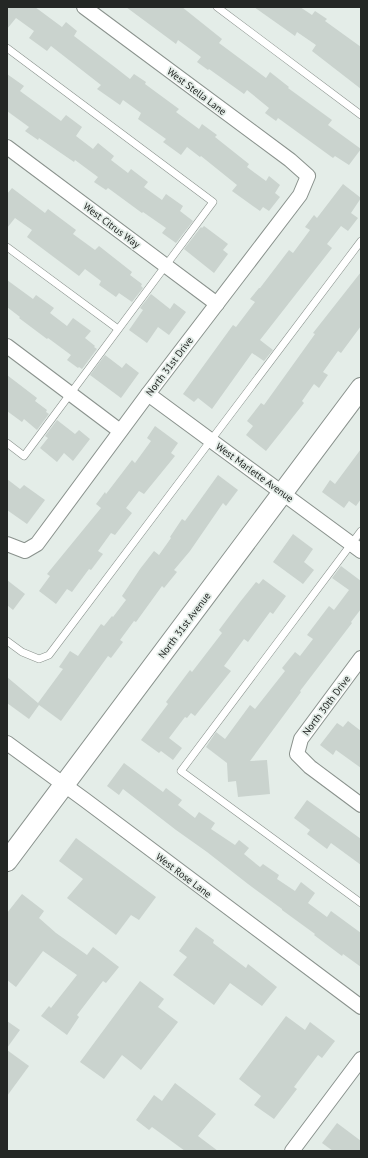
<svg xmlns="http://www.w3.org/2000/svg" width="368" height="1158" viewBox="0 0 368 1158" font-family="'PT Sans',sans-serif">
  <rect width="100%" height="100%" fill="#e4ede8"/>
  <g fill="#cad3ce">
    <polygon points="7,7 35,7 62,27 66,22 77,31 74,36 116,68 130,79 134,74 146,82 145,84 179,109 176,112 199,129 202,124 217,135 215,137 249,164 247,167 266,181 269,176 280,185 275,193 280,197 269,211 263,207 260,211 232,191 237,185 201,156 200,157 187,147 181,155 163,142 166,139 138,119 141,113 123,100 120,105 97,89 101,85 51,46 47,51 29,38 34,31 16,18 7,29"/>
    <polygon points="126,7 182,7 222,39 219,43 266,78 270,72 289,87 288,88 332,120 328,125 361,149 349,165 335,156 333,158 278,118 276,121 265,113 269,108 247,90 244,94 209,69 208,70 197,62 201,57 178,40 176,44"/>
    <polygon points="254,7 300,7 312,15 315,11 327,19 325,21 361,47 361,89 312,51 316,45 297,32 295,36"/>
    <polygon points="7,74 24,86 20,91 61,121 66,115 82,127 76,136 93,149 98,143 114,156 111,160 128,173 131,169 148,182 144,187 162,200 166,194 183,206 180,211 193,221 176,243 162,233 166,228 143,212 142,213 108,188 106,190 94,182 98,177 75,160 74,162 39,138 38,140 25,131 29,127 7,111"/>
    <polygon points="343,184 361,198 351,213 358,218 348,231 341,226 327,244 332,248 260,340 273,350 264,361 252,353 212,409 198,398 194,402 183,394 233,325 236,327 255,302 250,299 259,288 260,288 289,250 293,253 310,230 305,227 314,215 317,218"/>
    <polygon points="12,188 45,213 48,209 76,230 73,234 95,250 99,246 132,272 130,275 142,284 141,286 143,288 132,302 119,293 116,297 99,285 101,281 85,269 79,276 27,237 32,230 15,218 7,228 7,194"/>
    <polygon points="204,226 228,244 223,250 228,254 214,273 184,249 201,227 202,228"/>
    <polygon points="361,272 361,326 341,353 338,351 323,372 328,375 319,388 314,384 302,401 304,403 266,451 246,435 253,426 247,421 261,403 264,405 315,334 313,333"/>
    <polygon points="7,280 33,299 36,295 54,308 50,313 67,326 73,318 91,331 85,338 95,346 94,347 97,349 82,369 79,367 78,368 67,360 71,355 48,338 47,339 19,318 20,317 7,307"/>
    <polygon points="151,294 170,309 174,303 186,312 169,335 158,327 147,343 129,330 143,310 140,308"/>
    <polygon points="105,355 122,368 126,363 139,373 121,398 90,375"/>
    <polygon points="7,375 37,398 35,401 47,410 46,412 49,414 37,430 24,419 22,422 7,411"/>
    <polygon points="57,420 75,434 79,430 90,439 73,461 64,453 57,462 40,448 48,438 45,436"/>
    <polygon points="155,426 178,443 171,453 175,456 144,494 139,491 126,508 132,513 115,535 111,533 98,551 103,554 91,570 89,569 72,592 67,589 56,604 39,591 50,576 47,574 101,508 96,504 105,492 106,494 132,460 135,463 151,441 147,438"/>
    <polygon points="361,449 361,499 356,506 349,501 344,508 322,492 330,480 335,484"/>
    <polygon points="218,475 238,490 226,506 223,503 190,551 174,570 177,572 164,588 162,586 136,622 134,621 120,640 123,642 111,658 108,656 61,721 39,705 29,719 7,703 7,677 38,703 63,669 59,667 70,651 78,656 101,624 104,626 112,616 113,617 126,600 122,596 140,569 154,551 159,555 171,538 170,537 182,519 185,521"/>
    <polygon points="7,479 20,489 24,485 45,500 27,524 7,510"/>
    <polygon points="293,534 313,549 304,562 314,570 303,584 273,562"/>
    <polygon points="341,566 361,581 361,609 351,622 352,623 300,691 301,692 250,761 267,760 270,794 238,797 236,781 228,782 227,763 206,747 216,732 225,739 250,705 255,709 285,671 282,668 295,652 300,656 313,639 307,635 329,606 334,610 349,590 332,578"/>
    <polygon points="263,579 286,596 273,614 270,612 248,642 244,639 224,666 231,671 195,716 191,713 187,718 185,717 169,738 182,748 173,760 161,751 159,753 141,740 168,704 166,702 190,670 192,672 222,633 219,630 240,602 256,582 259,584"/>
    <polygon points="7,580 25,594 13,610 7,605"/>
    <polygon points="348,721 361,731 361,768 336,750 333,755 320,745 337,723 343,727"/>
    <polygon points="124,763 163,792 166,788 182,800 178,805 195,818 199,812 215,823 211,829 235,845 239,840 249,848 244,854 260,867 263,864 279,875 277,879 295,891 301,882 315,893 308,903 327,917 331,911 361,933 361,967 343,954 342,956 314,935 315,934 282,910 282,909 248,884 207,852 176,830 123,789 119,795 107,786"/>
    <polygon points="307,800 361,839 361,865 331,843 327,849 307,834 310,830 294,818"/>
    <polygon points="76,838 156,897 139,920 131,915 116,935 67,898 83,879 59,861"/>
    <polygon points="22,894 44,911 39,918 56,933 87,955 93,947 119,967 106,983 103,981 77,1015 79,1017 67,1035 41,1016 49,1006 51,1008 77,975 43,951 16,987 7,980 7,913"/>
    <polygon points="196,927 214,940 213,943 246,968 248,964 277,987 262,1006 230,983 214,1005 173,975 187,957 179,951"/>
    <polygon points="140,981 164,999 158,1007 178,1022 141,1070 122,1055 104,1079 80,1062"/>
    <polygon points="286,1016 305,1030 310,1022 335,1041 322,1058 318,1055 294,1087 297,1089 274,1119 254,1105 261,1096 239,1079"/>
    <polygon points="7,1021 20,1030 7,1048"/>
    <polygon points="7,1050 29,1066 7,1096"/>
    <polygon points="175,1083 216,1114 198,1136 218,1151 185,1151 152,1127 149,1130 136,1120 154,1095 162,1101"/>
    <polygon points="337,1123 361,1141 361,1151 333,1151 322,1143"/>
  </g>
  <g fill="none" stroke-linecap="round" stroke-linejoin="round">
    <g stroke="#8a928d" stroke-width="8">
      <g id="lane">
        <polyline points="217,7 361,115"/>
        <polyline points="7,48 213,202 24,456 7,443"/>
        <polyline points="7,247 118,329"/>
        <polyline points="361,531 181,771 361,903"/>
        <polyline points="7,641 22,652 39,659 49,655 361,241"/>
      </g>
    </g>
    <g stroke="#8a928d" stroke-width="16">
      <g id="street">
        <polyline points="7,147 217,304"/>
        <polyline points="7,346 120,431"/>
        <polyline points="148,394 361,551"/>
        <polyline points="7,544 25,551 37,544 148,394 300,195 308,176 290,160 84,7"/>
        <polyline points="361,658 301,739 297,754 310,767 361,805"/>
        <polyline points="7,743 85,800 361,1007"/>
        <polyline points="292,1151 361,1059"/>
      </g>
    </g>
    <g stroke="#8a928d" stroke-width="22">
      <polyline id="secondary" points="7,861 361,388"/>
    </g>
    <use href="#lane" stroke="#fff" stroke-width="7"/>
    <use href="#street" stroke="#fff" stroke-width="14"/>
    <use href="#secondary" stroke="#fff" stroke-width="20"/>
  </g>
  <g text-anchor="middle" stroke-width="3.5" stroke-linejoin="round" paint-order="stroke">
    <g font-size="10" fill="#242725" stroke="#e4ede8">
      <text transform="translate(197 91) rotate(37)" y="4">West Stella Lane</text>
      <text transform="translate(112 225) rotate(37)" y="4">West Citrus Way</text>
      <text transform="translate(169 366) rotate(-53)" y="4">North 31st Drive</text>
      <text transform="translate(255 472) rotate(36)" y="4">West Marlette Avenue</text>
      <text transform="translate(184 625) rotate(-53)" y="4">North 31st Avenue</text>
      <text transform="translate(326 705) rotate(-53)" y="4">North 30th Drive</text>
      <text transform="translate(184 875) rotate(37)" y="4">West Rose Lane</text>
    </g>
  </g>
  <rect width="368" height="1158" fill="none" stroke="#242725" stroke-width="16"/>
</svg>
